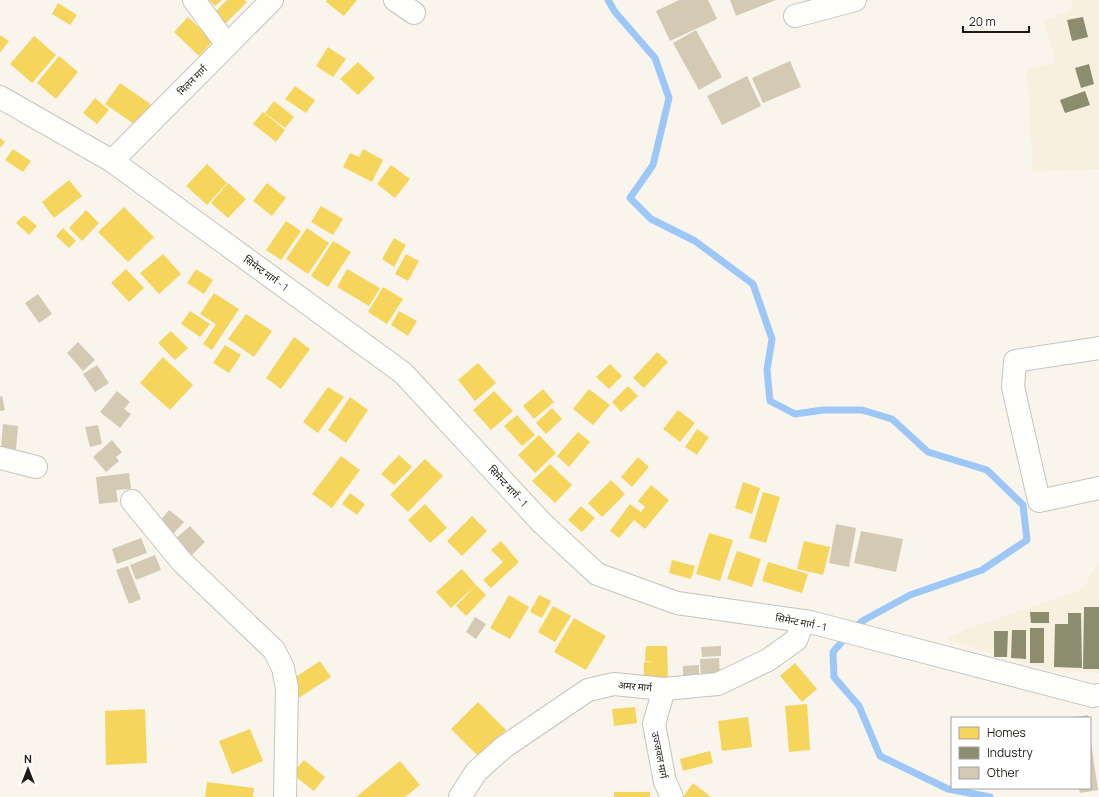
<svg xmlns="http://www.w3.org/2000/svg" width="1099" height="797" viewBox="0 0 1099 797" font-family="Manrope,'Noto Sans Devanagari',sans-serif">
  <rect width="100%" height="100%" fill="#f9f5ed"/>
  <g fill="#f8f0de">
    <polygon points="1071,0 1099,0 1099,169 1033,172 1027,70 1056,62 1043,21 1074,9"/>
    <polygon points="1099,561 1099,673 1051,671 945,639 970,628 1083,589"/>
  </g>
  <g fill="#f6d55c">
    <polygon points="209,0 222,0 215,6"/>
    <polygon points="227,0 244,0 247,2 225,24 214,13"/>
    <polygon points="327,0 357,0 344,16 326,2"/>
    <polygon points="58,3 77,15 70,25 52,14"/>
    <polygon points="188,17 213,41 199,56 174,32"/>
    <polygon points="0,35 9,41 0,53"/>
    <polygon points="34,36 56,55 32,83 10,64"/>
    <polygon points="328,47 346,59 333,77 316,66"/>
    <polygon points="59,56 78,72 56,99 37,83"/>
    <polygon points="358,62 375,78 358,95 340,79"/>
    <polygon points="120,83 152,105 137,126 105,104"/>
    <polygon points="295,86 315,100 306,113 285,99"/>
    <polygon points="95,98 109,110 97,124 83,113"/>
    <polygon points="274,101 294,117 285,128 265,113"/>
    <polygon points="263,112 285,130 276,142 253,124"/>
    <polygon points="0,138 5,142 0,148"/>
    <polygon points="13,149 31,161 23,172 5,160"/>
    <polygon points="363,149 383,160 372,182 343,167 350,153 359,157"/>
    <polygon points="207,164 227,183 207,205 186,186"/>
    <polygon points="391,165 410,179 395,198 377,184"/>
    <polygon points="69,180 82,196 54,218 42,202"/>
    <polygon points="228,183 246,199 228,218 211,203"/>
    <polygon points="267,183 286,198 272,216 253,201"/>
    <polygon points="321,206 343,219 333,235 311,222"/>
    <polygon points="124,207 154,237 128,262 98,232"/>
    <polygon points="86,210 99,223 82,241 69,228"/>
    <polygon points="24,215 37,226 29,235 16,223"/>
    <polygon points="286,221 301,231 281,260 266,250"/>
    <polygon points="63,228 76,241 69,248 56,236"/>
    <polygon points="307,228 329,243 308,274 286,259"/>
    <polygon points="394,238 406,245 394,267 382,259"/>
    <polygon points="333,241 351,252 328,287 311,276"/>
    <polygon points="163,254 181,274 159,294 140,273"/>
    <polygon points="406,254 419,261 408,281 395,274"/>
    <polygon points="126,269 144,288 129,302 111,283"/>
    <polygon points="196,269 213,280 204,294 187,283"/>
    <polygon points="347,269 380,288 369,306 337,287"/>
    <polygon points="383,287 403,299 387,324 368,312"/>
    <polygon points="214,293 239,309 212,350 203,344 216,324 200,314"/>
    <polygon points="190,311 210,324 200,337 181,324"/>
    <polygon points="399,311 417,321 408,336 391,325"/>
    <polygon points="246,314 272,331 254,357 228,339"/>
    <polygon points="171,331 188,348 175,360 158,343"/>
    <polygon points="294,337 310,349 281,389 266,378"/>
    <polygon points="225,345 241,355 229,373 213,363"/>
    <polygon points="657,352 668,362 644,388 633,378"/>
    <polygon points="163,357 193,385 170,410 140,383"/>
    <polygon points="478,363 496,383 475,401 458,380"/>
    <polygon points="610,364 622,376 609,389 596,377"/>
    <polygon points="628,386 638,396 621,412 612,402"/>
    <polygon points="328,387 344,397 318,433 303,422"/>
    <polygon points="543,389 554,402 534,419 523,406"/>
    <polygon points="589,389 610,405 593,425 573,409"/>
    <polygon points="494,391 513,411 491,430 473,410"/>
    <polygon points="350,397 368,410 346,443 328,430"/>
    <polygon points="552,408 562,419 546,434 536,423"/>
    <polygon points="678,410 695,423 680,442 663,429"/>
    <polygon points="517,415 535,435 522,446 504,426"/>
    <polygon points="697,429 709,437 697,455 685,447"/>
    <polygon points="578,432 590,442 569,467 557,456"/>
    <polygon points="539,435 556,453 535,473 518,455"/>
    <polygon points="399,455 412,467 394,485 381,474"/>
    <polygon points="341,456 360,470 332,508 312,494"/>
    <polygon points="638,457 649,467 632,487 621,477"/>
    <polygon points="425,459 443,476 408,512 390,495"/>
    <polygon points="550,464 572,485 555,503 532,481"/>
    <polygon points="611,480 625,494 602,517 588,503"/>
    <polygon points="743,482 760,488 752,514 735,508"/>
    <polygon points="651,485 669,500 645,529 634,520 619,538 610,531 630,504 641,512 645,507 638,501"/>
    <polygon points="763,492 780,497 766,543 749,538"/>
    <polygon points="350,493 365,504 357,515 342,504"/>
    <polygon points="425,504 447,528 430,543 408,520"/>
    <polygon points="581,506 595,518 582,532 568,520"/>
    <polygon points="472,516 487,531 462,556 447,541"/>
    <polygon points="709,533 733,540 720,581 696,574"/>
    <polygon points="501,541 519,562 491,588 483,580 503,562 491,550"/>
    <polygon points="804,541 830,547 823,575 797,569"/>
    <polygon points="737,551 761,559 752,587 727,579"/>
    <polygon points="672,560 695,566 691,579 669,573"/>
    <polygon points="768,562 808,574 802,593 762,581"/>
    <polygon points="462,569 476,585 451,608 436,592"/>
    <polygon points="476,585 486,595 466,616 456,606"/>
    <polygon points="509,595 529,607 510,639 490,628"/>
    <polygon points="539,595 551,601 542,618 530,612"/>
    <polygon points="553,606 571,616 555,642 538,632"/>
    <polygon points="574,618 606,636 586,670 554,652"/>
    <polygon points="646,646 667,646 668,678 644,678 644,662 653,662 645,661"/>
    <polygon points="320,661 331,677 297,699 291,690 299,685 294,678"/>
    <polygon points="795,663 817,689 802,702 780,676"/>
    <polygon points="478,702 506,730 479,757 451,729"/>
    <polygon points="807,704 810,750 789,752 785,706"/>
    <polygon points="635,707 637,723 614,726 612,709"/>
    <polygon points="145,709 147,763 106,765 105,711"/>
    <polygon points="748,717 752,747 722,751 718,721"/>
    <polygon points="250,729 263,761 232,774 219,741"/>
    <polygon points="710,751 713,763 683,771 680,759"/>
    <polygon points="304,760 325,777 314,791 292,774"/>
    <polygon points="400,761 420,785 405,797 356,797"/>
    <polygon points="207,782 254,788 253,797 205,797"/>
    <polygon points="693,783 711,797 683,797"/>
    <rect x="614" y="792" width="36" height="5"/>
  </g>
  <g fill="#8c8c6e">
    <polygon points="1083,17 1088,37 1072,41 1067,20"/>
    <polygon points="1089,64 1094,84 1081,88 1075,68"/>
    <polygon points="1085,91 1090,105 1065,113 1060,100"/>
    <polygon points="1084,607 1099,607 1099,669 1083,669"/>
    <polygon points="1030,612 1049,612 1049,623 1031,623"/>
    <polygon points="1068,613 1081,613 1082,668 1054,667 1055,624 1068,624"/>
    <rect x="1030" y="628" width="14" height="35"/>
    <polygon points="1012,630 1026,630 1026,659 1011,658"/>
    <polygon points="994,631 1008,631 1007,657 994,657"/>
  </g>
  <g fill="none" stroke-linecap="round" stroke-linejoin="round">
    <polyline stroke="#9dc7f7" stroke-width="7" points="608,0 615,12 655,58 669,98 653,165 630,198 651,219 695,241 753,284 772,339 767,370 770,401 795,414 823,410 862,410 892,419 928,452 987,470 1023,505 1027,540 982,570 910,595 864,620 853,629 833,652 834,677 859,706 880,756 948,789 990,797"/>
  </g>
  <g fill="#d4cab4">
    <polygon points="679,0 708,0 717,19 670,41 656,11"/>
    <polygon points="730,0 776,0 736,16"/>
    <polygon points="696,30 722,77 699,90 673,43"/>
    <polygon points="790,61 801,87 763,103 752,78"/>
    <polygon points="747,76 761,106 722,125 707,96"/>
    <polygon points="38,294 52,314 39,323 25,303"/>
    <polygon points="78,342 95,360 83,371 67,353"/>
    <polygon points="97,365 109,383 95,392 83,374"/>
    <polygon points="117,391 130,402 124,409 131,414 120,428 100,412"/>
    <polygon points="2,396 5,410 0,411 0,397"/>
    <polygon points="3,424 18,426 16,450 1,449"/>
    <polygon points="98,425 102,444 90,447 85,427"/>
    <polygon points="112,440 122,452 116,457 119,461 106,472 93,457"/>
    <polygon points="129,473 131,489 116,490 118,502 99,504 96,477"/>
    <polygon points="169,510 184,522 172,535 158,523"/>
    <polygon points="836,524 856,528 849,567 829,563"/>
    <polygon points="190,526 205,542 189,558 173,541"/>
    <polygon points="861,531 903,539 896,572 854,563"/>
    <polygon points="141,538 147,553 117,564 112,549"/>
    <polygon points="155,555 161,570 136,580 130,565"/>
    <polygon points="128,566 141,599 129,604 116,570"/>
    <polygon points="475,617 486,624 476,639 466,632"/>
    <polygon points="721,646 721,656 702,657 701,647"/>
    <polygon points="719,658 720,677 701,678 700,659"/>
    <polygon points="699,665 699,680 683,681 683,666"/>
    <polygon points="1088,715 1089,718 1075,718 1075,717"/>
    <polygon points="1090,735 1098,790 1080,793 1079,788 1090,788"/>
  </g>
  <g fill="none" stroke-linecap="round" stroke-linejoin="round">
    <g stroke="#c6c3bc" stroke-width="24">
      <g id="minor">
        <polyline points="194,0 227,45"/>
        <polyline points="395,0 414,13"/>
        <polyline points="795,16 855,0"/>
        <polyline points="0,97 112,161 403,373 542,523 597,574 677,603 810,622 1093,696 1099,695"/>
        <polyline points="112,161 272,0"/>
        <polyline points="1099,348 1015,361 1013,387 1039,501 1099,488"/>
        <polyline points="0,458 36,467"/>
        <polyline points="132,501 182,562 274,650 283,668 287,688 285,797"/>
        <polyline points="664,689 654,724 665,782 672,797"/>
        <polyline points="460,797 476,772 504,747 588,690 614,684 664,689 718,684 768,660 796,640 804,621"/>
      </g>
    </g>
    <use href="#minor" stroke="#fefefc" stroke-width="22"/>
  </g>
  <g text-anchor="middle" stroke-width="4" stroke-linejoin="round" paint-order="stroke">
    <g font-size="10" fill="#1e1a14" stroke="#fff">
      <text transform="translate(192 80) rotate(-45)" y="4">मिलन मार्ग</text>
      <text transform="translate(266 273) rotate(36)" y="4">सिमेन्ट मार्ग - 1</text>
      <text transform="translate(508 486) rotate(47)" y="4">सिमेन्ट मार्ग - 1</text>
      <text transform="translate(801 622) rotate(11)" y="4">सिमेन्ट मार्ग - 1</text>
      <text transform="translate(635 686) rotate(5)" y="4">अमर मार्ग</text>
      <text transform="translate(660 755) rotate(79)" y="4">उज्जवल मार्ग</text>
    </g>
  </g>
  <rect x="951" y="717" width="140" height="72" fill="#ffffff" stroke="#a5a3a1"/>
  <rect x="959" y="727" width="20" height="12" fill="#f6d55c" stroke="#a5a3a1"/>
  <text x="987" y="737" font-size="12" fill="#1e1a14">Homes</text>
  <rect x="959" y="747" width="20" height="12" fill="#8c8c6e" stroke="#a5a3a1"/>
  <text x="987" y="757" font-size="12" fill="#1e1a14">Industry</text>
  <rect x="959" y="767" width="20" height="12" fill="#d4cab4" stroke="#a5a3a1"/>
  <text x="987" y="777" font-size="12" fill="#1e1a14">Other</text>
  <g transform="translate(28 769)" stroke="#ffffff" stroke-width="3" paint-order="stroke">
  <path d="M0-3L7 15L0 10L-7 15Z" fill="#1e1a14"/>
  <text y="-6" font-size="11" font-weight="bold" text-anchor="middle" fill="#1e1a14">N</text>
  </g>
  <path d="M963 26v6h66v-6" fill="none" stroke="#1e1a14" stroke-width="2"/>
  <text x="969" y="26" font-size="12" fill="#1e1a14" stroke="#ffffff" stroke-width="3" paint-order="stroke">20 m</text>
</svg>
